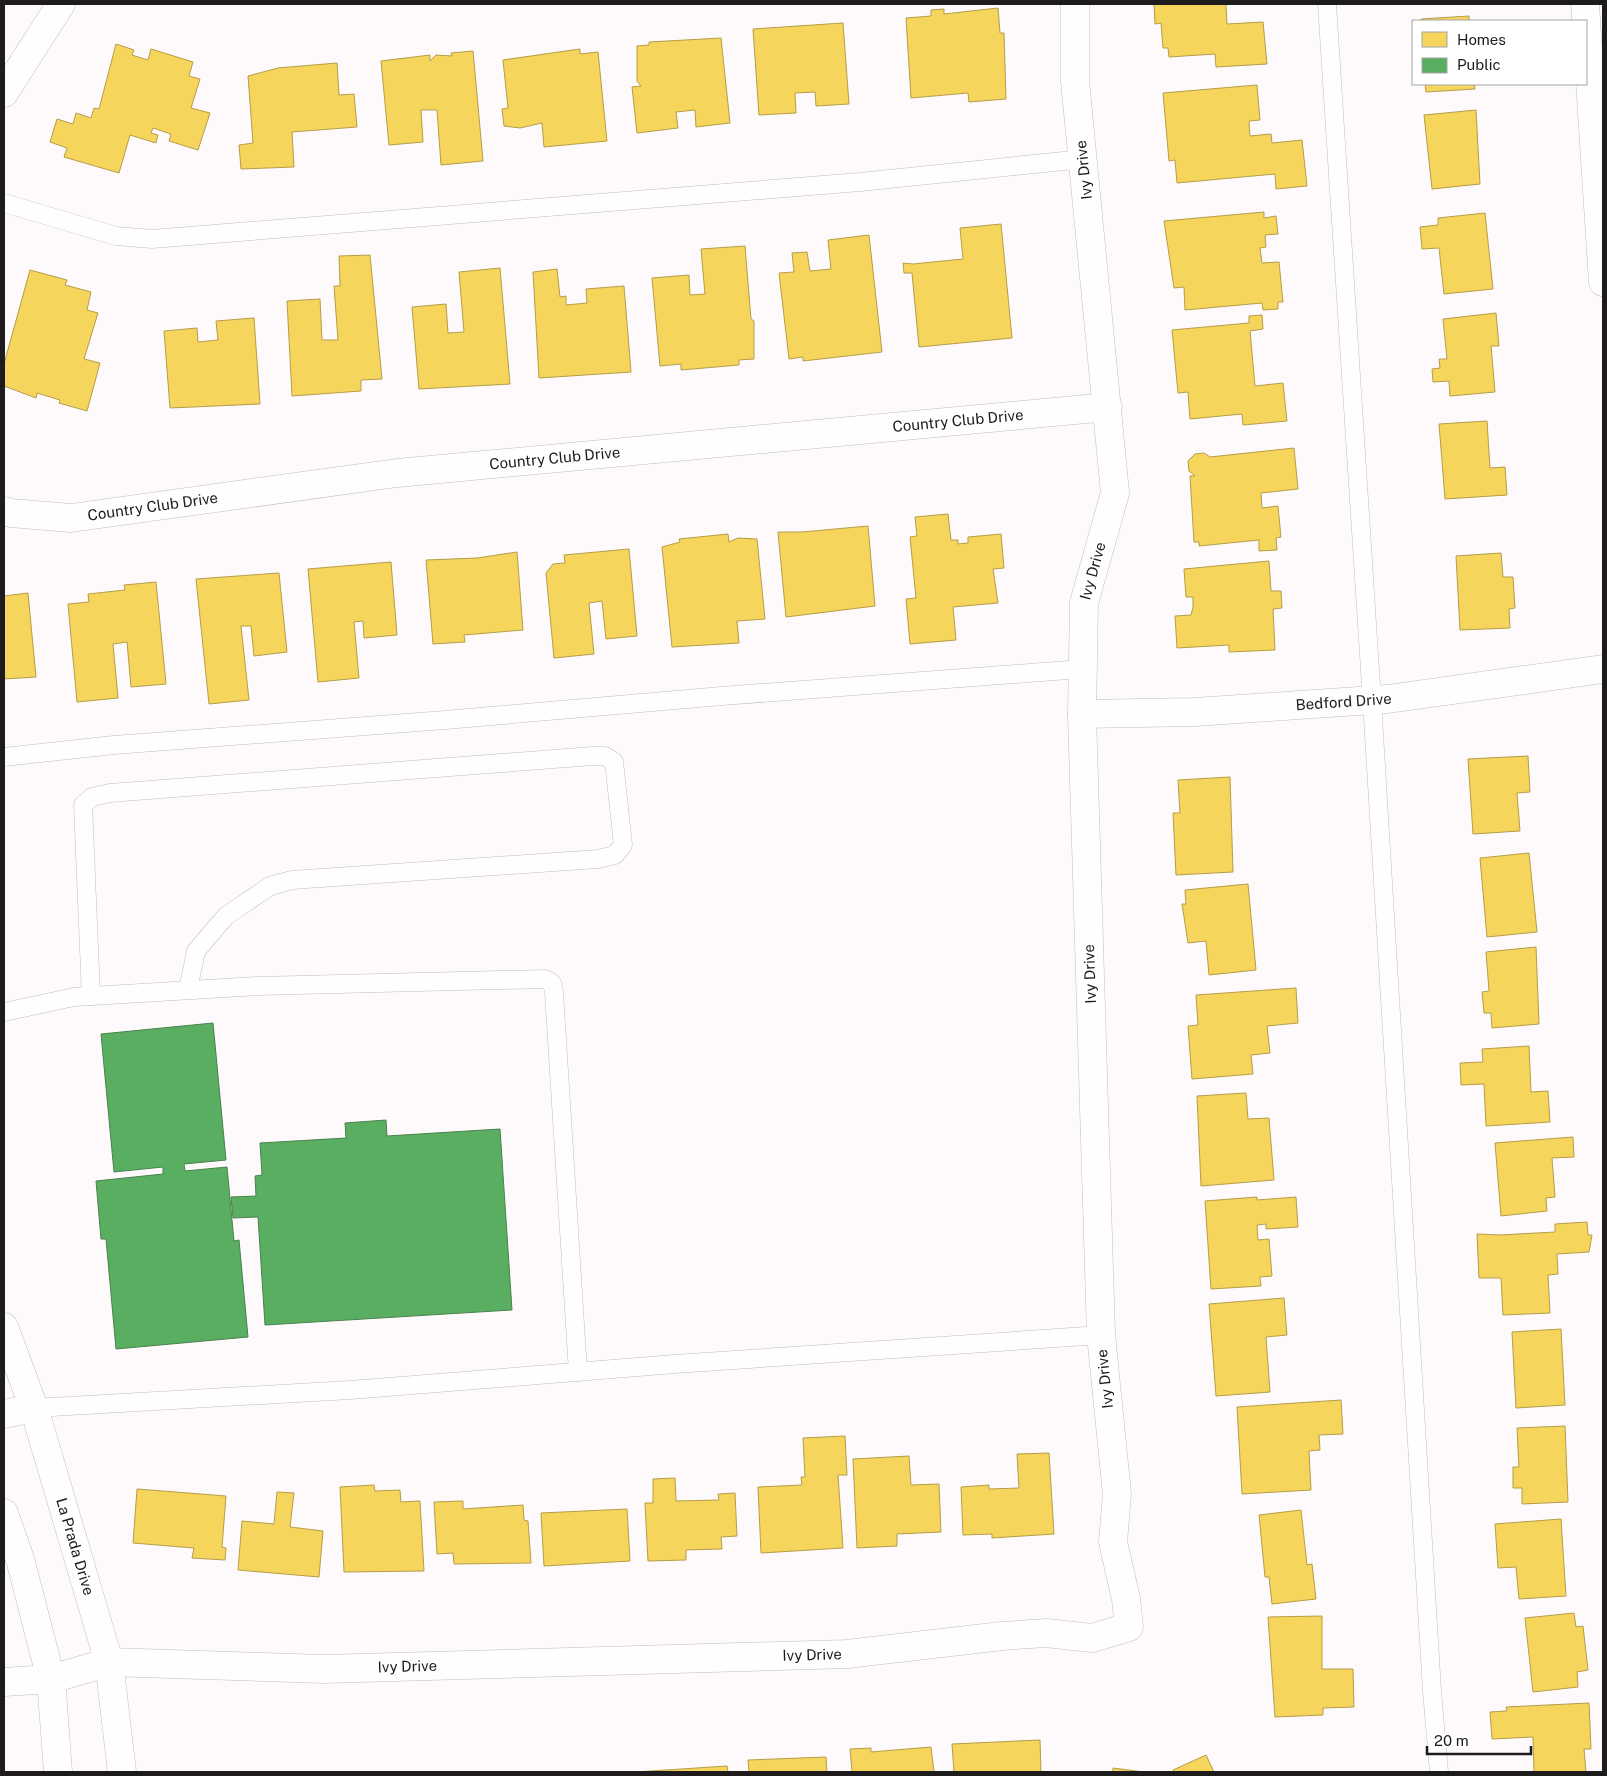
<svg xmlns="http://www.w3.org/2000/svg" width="1607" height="1776" viewBox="0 0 1607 1776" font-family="'Public Sans',sans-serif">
  <rect width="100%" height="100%" fill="#fefafb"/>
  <g fill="#f6d55c" stroke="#b59d48">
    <polygon points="1154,4 1226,4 1227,24 1263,22 1267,64 1216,67 1215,54 1169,57 1168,48 1163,48 1161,23 1155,24"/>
    <polygon points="998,8 1000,33 1004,33 1006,99 969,102 968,93 911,98 906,18 931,16 931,10 944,9 944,14"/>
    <polygon points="1469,16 1469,21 1421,21 1421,19"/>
    <polygon points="843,23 849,104 816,106 815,92 795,93 796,113 759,115 753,29"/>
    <polygon points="721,38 730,123 696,127 695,110 676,112 678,128 637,133 632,87 641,86 637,81 637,46 649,45 649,42"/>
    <polygon points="116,44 134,50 132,55 148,60 151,49 193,62 189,76 200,79 191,108 210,113 198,150 169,141 171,134 153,128 151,133 158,135 156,143 130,135 119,173 64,157 67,148 50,142 57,119 73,124 76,113 91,118 94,108 99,109"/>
    <polygon points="580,49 580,54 598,52 607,141 544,147 542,123 520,128 504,126 502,109 508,108 503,60"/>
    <polygon points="473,51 483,161 441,165 437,110 421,110 423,142 389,145 381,61 430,55 430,61 436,55 452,56 451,53"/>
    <polygon points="337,63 339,95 354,94 357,127 292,132 294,167 241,169 239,145 253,143 248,76 278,68"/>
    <polygon points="1425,84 1474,84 1475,89 1426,92"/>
    <polygon points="1257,85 1260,120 1249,121 1250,136 1271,134 1272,143 1302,140 1307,186 1276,189 1275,174 1177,183 1175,160 1169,161 1163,93"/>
    <polygon points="1476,110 1480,184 1432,189 1424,115"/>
    <polygon points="1264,212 1264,218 1276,216 1278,234 1265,235 1266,247 1260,248 1262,263 1279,262 1283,302 1278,302 1278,309 1263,310 1262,303 1185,310 1184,287 1174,288 1164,221"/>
    <polygon points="1485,213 1493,289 1444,294 1439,248 1422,249 1420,227 1438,225 1438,218"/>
    <polygon points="1001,224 1012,338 919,347 912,273 904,273 903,263 913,264 963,259 960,228"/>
    <polygon points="869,235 882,352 803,361 803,357 789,359 779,273 794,272 792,253 807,252 810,271 831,269 828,240"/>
    <polygon points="745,246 751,319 754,321 754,359 739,360 739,365 681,370 681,364 660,366 652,278 689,275 690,295 705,294 701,249"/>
    <polygon points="370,255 382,379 361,380 361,391 292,396 287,301 320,299 322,340 338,340 334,286 340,286 339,256"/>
    <polygon points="500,268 510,384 419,389 412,307 446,304 448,333 464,332 459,272"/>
    <polygon points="557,269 560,297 566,296 566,305 587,303 586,289 624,286 631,372 539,378 533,272"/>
    <polygon points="30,270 67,280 65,285 91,292 87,310 98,313 84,359 100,363 87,411 59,403 60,400 37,393 36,398 4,386 4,364"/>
    <polygon points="1496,313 1499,346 1491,346 1495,392 1450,396 1449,381 1433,382 1432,369 1440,368 1439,359 1447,359 1443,319"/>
    <polygon points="1262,315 1263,329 1250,331 1255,386 1283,383 1287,421 1243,425 1242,414 1190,419 1188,392 1178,393 1172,330 1249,323 1249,316"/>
    <polygon points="254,318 260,404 170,408 164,331 197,328 198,342 218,340 216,321"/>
    <polygon points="1487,421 1490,468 1505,467 1507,495 1445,499 1439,424"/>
    <polygon points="1294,448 1298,489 1261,493 1262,508 1278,506 1281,537 1276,538 1277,550 1259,551 1259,540 1199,546 1199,542 1194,542 1190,476 1195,476 1189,471 1188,461 1195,454 1204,453 1210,457"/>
    <polygon points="948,514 951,540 958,540 958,544 968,543 968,537 1001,534 1004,568 993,569 998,603 953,607 956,640 910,644 906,599 916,598 910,537 917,536 915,517"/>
    <polygon points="868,526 875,606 786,617 778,532 802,532"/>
    <polygon points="728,534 729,542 738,538 757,539 765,619 737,621 739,643 672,647 662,547 680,542 679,539"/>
    <polygon points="629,549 637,636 606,639 602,601 589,603 594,654 554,658 546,573 553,564 565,563 564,555"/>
    <polygon points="517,552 523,630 464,635 465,642 433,644 426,560 477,558"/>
    <polygon points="1501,553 1503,577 1513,577 1515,608 1509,609 1510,628 1460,630 1456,556"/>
    <polygon points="1269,561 1271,591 1281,591 1282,608 1273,609 1275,650 1229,652 1229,645 1177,648 1175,616 1191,615 1193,607 1193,597 1186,597 1184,569"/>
    <polygon points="391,562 397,635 364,638 363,621 354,622 359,678 318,682 308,569"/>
    <polygon points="279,573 287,652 254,656 251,626 241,626 249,700 209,704 196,579"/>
    <polygon points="156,582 166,684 131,687 127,642 113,644 118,698 77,702 68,604 89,602 88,594 125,590 124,585"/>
    <polygon points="28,593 36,677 4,679 4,596"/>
    <polygon points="1528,756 1530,792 1517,793 1520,831 1473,834 1468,759"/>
    <polygon points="1230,777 1233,872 1176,875 1173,813 1180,813 1178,780"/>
    <polygon points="1529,853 1537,932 1487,937 1480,858"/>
    <polygon points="1248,884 1256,970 1209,975 1206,941 1188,943 1182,904 1186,904 1185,890"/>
    <polygon points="1536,947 1539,1024 1492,1028 1491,1013 1484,1013 1482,992 1489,991 1486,952"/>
    <polygon points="1296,988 1298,1023 1267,1026 1270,1053 1251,1055 1253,1074 1192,1079 1188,1026 1198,1025 1196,995"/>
    <polygon points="1529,1046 1531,1092 1548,1091 1550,1122 1486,1126 1484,1084 1461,1085 1460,1063 1483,1062 1482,1049"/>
    <polygon points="1246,1093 1248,1119 1269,1118 1274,1180 1201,1186 1197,1096"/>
    <polygon points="1573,1137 1574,1157 1552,1158 1555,1197 1546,1198 1547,1211 1501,1216 1495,1143"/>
    <polygon points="1257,1197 1257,1200 1296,1197 1298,1227 1266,1229 1266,1224 1257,1225 1258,1240 1269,1239 1272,1276 1260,1277 1261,1286 1211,1289 1205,1201"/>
    <polygon points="1587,1222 1588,1235 1592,1235 1589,1252 1557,1254 1558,1274 1548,1275 1550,1313 1503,1315 1501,1278 1479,1278 1477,1234 1500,1235 1555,1232 1555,1224"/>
    <polygon points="1284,1298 1287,1335 1266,1337 1270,1392 1216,1396 1209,1304"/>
    <polygon points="1561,1329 1565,1405 1516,1408 1512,1332"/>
    <polygon points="1341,1400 1343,1434 1319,1435 1320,1450 1309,1451 1311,1490 1242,1494 1237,1407"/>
    <polygon points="1565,1426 1568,1502 1522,1504 1522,1488 1513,1488 1513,1467 1519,1467 1517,1428"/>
    <polygon points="845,1436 847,1475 838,1475 843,1548 761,1553 758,1487 802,1485 801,1477 805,1477 803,1438"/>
    <polygon points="1049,1453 1054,1534 992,1538 992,1534 963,1535 961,1487 989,1485 989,1489 1019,1488 1017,1454"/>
    <polygon points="909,1456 911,1485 939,1484 941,1532 897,1534 897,1546 857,1548 853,1459"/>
    <polygon points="675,1478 676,1501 719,1500 718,1494 735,1493 737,1536 721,1537 722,1549 686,1550 686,1560 648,1561 645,1503 653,1503 653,1479"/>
    <polygon points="374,1485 375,1491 400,1490 401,1502 420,1501 424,1571 344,1572 340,1487"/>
    <polygon points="137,1489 226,1496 222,1547 226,1548 225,1560 192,1558 194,1548 133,1543"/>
    <polygon points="277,1492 294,1493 290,1527 323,1531 319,1577 238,1570 242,1521 274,1524"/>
    <polygon points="463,1501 463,1509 523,1505 524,1520 528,1521 531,1563 454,1564 453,1553 437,1554 434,1502"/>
    <polygon points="627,1509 630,1561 544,1566 541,1513"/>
    <polygon points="1301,1510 1307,1565 1312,1564 1316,1599 1272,1604 1269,1577 1265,1577 1259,1515"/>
    <polygon points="1561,1519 1566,1596 1519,1599 1516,1567 1498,1568 1495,1524"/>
    <polygon points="1574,1613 1576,1627 1583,1626 1588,1670 1577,1672 1578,1687 1533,1692 1525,1618"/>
    <polygon points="1322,1616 1322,1669 1353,1669 1354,1707 1323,1708 1323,1715 1275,1717 1268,1617"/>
    <polygon points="1589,1703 1591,1749 1584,1749 1586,1772 1534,1772 1533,1737 1492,1739 1490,1712 1507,1711 1506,1707"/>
    <polygon points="1040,1740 1041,1772 954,1772 952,1744"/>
    <polygon points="931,1747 934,1772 852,1772 850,1749 871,1748 871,1752"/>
    <polygon points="1206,1755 1214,1772 1174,1772 1173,1770"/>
    <polygon points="826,1757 827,1772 749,1772 748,1760"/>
    <polygon points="727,1766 728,1772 635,1772"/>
    <polygon points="1113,1768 1144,1772 1113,1772"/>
  </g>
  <g fill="#5aae61" stroke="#48824c">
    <polygon points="213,1023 226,1160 184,1164 185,1171 227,1167 234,1241 239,1240 248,1337 116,1349 106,1239 101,1239 96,1181 163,1174 163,1167 114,1172 101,1034"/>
    <polygon points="386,1120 387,1136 500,1129 512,1310 265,1325 258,1217 233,1218 231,1197 256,1196 255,1176 262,1175 260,1143 346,1138 345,1123"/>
  </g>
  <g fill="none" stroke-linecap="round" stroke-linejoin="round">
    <g stroke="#c0bdbe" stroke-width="19">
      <g id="lane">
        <polyline points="1327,4 1372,701 1432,1691 1439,1772"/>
        <polyline points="4,203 116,236 152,239 860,182 1083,159"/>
        <polyline points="4,757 114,745 445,720 722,696 1082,669"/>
        <polyline points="91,996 83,805 92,797 110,793 593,756 605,756 614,762 623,845 615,855 598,859 292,880 270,886 226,916 196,951 188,990"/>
        <polyline points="4,1012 74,997 91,996 258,986 545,979 552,983 554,992 578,1372"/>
        <polyline points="34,1408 350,1390 675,1364 1101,1335"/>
      </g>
    </g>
    <g stroke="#c0bdbe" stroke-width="29">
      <g id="street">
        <polyline points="1585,4 1603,282"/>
        <path id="s1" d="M4,511L11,513L71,518L397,473L1108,407"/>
        <path id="s2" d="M1082,714L1195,712L1388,699L1603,669"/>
        <path id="s3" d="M4,1682L51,1679L109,1662L324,1669L847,1654L1002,1636L1046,1633L1092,1638L1129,1627L1126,1599L1113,1542L1117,1494L1101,1335L1082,714L1084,603L1115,493L1075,81V4"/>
      </g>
    </g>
    <g stroke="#c0bdbe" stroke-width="29">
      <g id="secondary">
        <polyline points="4,93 61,4"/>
        <path id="s4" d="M4,1327L34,1408L109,1662L122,1772"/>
        <polyline points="4,1414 34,1408"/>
        <polyline points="4,1513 20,1559 51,1679 58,1772"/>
      </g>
    </g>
    <use href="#lane" stroke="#fffefe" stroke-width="18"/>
    <use href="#street" stroke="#fffefe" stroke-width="28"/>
    <use href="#secondary" stroke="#fffefe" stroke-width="28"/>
  </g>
  <g text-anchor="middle" stroke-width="5" stroke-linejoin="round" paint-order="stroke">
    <g font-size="15" fill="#1d1b1b" stroke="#fff">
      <text transform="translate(1084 170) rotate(-96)" y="5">Ivy Drive</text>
      <text dy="5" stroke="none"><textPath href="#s1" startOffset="960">Country Club Drive</textPath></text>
      <text dy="5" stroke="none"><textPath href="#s1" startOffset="555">Country Club Drive</textPath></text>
      <text dy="5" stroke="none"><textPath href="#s1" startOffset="150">Country Club Drive</textPath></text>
      <text dy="5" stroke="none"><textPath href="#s3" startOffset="2191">Ivy Drive</textPath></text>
      <text dy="5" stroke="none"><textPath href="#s2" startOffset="262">Bedford Drive</textPath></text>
      <text transform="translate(1090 974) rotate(-92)" y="5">Ivy Drive</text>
      <text transform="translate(1105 1379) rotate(-96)" y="5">Ivy Drive</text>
      <text dy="5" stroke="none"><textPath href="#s4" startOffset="231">La Prada Drive</textPath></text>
      <text dy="5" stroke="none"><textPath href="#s3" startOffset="811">Ivy Drive</textPath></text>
      <text dy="5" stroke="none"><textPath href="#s3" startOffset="406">Ivy Drive</textPath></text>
    </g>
  </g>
  <rect width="1607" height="1776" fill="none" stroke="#1d1b1b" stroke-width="10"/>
  <rect x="1412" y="20" width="175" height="65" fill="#ffffff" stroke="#a5a4a4"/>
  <rect x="1422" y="32" width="25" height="15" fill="#f6d55c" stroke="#a5a4a4"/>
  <text x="1457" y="45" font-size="15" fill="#1d1b1b">Homes</text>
  <rect x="1422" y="58" width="25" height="15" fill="#5aae61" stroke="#a5a4a4"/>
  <text x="1457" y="70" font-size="15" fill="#1d1b1b">Public</text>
  <path d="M1427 1746v8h104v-8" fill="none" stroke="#1d1b1b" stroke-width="2.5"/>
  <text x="1434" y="1746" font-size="15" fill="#1d1b1b" stroke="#ffffff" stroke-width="4" paint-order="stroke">20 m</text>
</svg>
